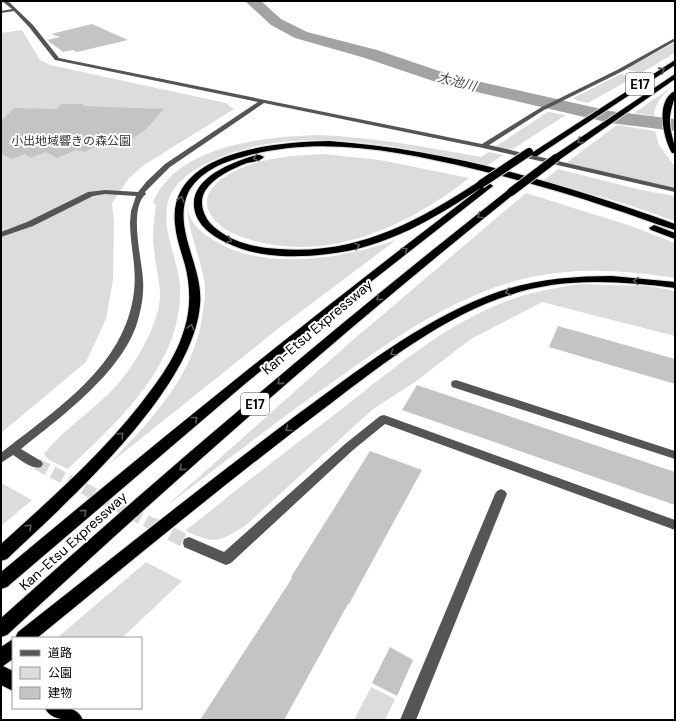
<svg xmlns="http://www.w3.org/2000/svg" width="676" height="721" viewBox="0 0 676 721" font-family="'DM Sans','Noto Sans JP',sans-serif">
  <rect width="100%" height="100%" fill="#fff"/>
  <g fill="#dcdcdc">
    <polygon points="22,30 40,60 50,65 226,103 234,109 144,165 129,178 112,203 114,223 113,280 106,319 86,362 1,433 1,33"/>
    <polygon points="675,42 675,53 641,73 628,70 628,68"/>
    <polygon points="621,74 636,76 588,103 578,101 573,98"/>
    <path d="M673,86C664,94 654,103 654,116L634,113Z"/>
    <polygon points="548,112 566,115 511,150 496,146"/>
    <polygon points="617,125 655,131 659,145 675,167 675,188 642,182 566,163"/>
    <path d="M317,135C373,137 426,147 481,157L489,152L503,155L487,166C402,145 281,120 200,167C187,174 171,187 168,202C161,230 178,259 180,286C183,364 120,419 68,469L49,460L44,454C64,428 93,411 115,387C134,367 159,325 160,296C160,280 155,264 154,248C152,233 154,220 156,205L153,202C178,145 263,137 317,135Z"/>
    <path d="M324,154L380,160L469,178C406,228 322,266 242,237C227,232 208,220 207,203C206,195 212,187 218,182C248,158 287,156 324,154Z"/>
    <polygon points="558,169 641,190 675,196 675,221 623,203 543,181"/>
    <path d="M526,193L634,227L675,243V278C627,270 579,267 531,277C458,293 397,336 337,379C278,420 222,464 165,507L347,345Z"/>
    <path d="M187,206C189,222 199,231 212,239C262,272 342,259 396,240L279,328L108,465C150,421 197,374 203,310C205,301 206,290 204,280C200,255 188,232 187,206Z"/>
    <path d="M581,284L648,286L675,291V336L542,302L471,339L415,382L373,409L245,526C216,543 216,544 185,531C235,491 286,451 338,412C389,372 439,329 499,304C525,293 553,288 581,284Z"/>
    <polygon points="1,483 32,500 1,526"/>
    <polygon points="146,562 182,581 122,638 57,638"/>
    <polygon points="371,687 395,699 385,720 354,720"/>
  </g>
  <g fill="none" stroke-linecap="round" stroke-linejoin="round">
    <polygon fill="#a3a3a3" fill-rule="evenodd" points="245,1 261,1 281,19 307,32 377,50 454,76 610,111 675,119 675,131 610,123 442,84 365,58 295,38 271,25"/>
  </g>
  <g fill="#c4c4c4">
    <polygon points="92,24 128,40 77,52 73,50 63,52 47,40 60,37 51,34 56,33 55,33"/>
    <polygon points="61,104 84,104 82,106 164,109 146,129 125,144 109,140 85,152 76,150 57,158 46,152 30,158 25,154 11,159 1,153 1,121 14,108 57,109"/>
    <polygon points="558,326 675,359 675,384 549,347"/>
    <polygon points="417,385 675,472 675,505 402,410"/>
    <polygon points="370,451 422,470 349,604 348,604 284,720 200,720 292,578 291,577"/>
    <polygon points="390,647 413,660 397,696 372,683"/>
  </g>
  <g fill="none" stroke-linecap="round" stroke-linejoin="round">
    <polyline stroke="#d9d9d9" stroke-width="12" stroke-dasharray="12 5.5" stroke-linecap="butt" points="37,464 154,525"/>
    <polyline stroke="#d9d9d9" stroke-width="14" stroke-dasharray="14 7" stroke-linecap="butt" points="152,524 189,543"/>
    <g stroke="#dbdbdb" stroke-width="2">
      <g id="highway">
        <polygon points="675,60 675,65 537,156 534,156 530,154"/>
        <polygon points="675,74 675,79 559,160 553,160 553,156"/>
        <path d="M675,91C675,102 669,111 670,122C670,133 675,142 675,153H672C663,138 655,100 675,91Z"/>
        <path d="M329,141C447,149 564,184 675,224V230C652,223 630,214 607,207C563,192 519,180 474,169C398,151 319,135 243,157C222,162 198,173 188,193C172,229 204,267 200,305C193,391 67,502 7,559L1,561V544C55,495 111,446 154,386C165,371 176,354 182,336C191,313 191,288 185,265C181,251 176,238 175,224C167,150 278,142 329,141Z"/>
        <path d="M257,155H260L264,157C260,161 253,162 247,163C232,169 214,177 205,191C198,203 204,218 214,227C231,242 256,248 279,249C356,255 415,223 478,182H484V186L489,183L493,186L368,284L246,383L7,587L1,589V572C159,440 318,311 482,187C435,218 386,248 328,254C295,258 258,258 227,243C214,237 199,227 195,212C186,179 232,162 257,155Z"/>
        <path d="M511,189L515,192L514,194C339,334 172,482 7,635L1,637V618C166,470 334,327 508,190Z"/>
        <polygon points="654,225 675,233 675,239 651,230 649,228"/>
        <path d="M612,276L675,282V288C620,281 563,277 510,295C445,315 384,363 330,404C230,479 134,559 37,638H15L18,632C111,559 203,485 298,414C357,371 418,323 487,296C527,280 570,276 612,276Z"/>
        <polygon points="13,639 13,659 3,666 13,671 13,691 1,685 1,647"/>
        <path d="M45,708C59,708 76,704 83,720C68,720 51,721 45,708Z"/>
      </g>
    </g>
    <g fill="#555" fill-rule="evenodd">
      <path d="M2,1L9,2L33,25L59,58L482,144L540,108L617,70L675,38V41L621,72L544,110L489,145L675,188V192L483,148L264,103L170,167L145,192L146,194C128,208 142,259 143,280C144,292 142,305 139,316C127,369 61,417 21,449L41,461L43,464L41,467C32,470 21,460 13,455L1,463V453C55,410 126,366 134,291C137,269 130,245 130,222L131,211L136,196L105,194L93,196L33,226L1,237V232L27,222L88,192L105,190L138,192L147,181L165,164L258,102L55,60L29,27L14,11L1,13V11L12,9Z"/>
      <polygon points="456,380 675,451 675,459 452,387 451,384 452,381"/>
      <polygon points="384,415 675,520 675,530 385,424 353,450 231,563 226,565 184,547 183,543 184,539 189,537 224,552 345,444 380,416"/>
      <polygon points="501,489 505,491 507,494 416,720 400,720 495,494 497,491"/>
    </g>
    <use href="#highway" fill="#000" fill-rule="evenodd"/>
    <g stroke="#dbdbdb" stroke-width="10" stroke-linecap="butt">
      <g id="highway-bridge">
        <polyline points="481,184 529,152"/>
        <polyline points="511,192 556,158"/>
      </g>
    </g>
    <use href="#highway-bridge" stroke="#000" stroke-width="8"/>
  </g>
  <defs><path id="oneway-chevron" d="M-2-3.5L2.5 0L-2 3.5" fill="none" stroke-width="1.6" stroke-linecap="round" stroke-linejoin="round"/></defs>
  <g stroke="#595959">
    <use href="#oneway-chevron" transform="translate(662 70) rotate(-32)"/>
    <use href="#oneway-chevron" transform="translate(580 141) rotate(144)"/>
    <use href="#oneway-chevron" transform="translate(256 158) rotate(165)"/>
    <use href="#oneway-chevron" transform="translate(181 199) rotate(-71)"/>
    <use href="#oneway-chevron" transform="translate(480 216) rotate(142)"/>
    <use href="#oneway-chevron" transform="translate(229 240) rotate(23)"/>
    <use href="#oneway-chevron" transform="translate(357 246) rotate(-15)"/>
    <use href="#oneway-chevron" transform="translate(405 250) rotate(-38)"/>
    <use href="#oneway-chevron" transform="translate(636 281) rotate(-175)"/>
    <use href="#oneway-chevron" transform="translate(508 292) rotate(163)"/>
    <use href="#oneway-chevron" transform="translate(379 298) rotate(140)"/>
    <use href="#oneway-chevron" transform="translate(191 327) rotate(-74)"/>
    <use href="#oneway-chevron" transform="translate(393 353) rotate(146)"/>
    <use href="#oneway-chevron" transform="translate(280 382) rotate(139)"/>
    <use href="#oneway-chevron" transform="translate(195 419) rotate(-39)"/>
    <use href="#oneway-chevron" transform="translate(288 429) rotate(142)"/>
    <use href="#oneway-chevron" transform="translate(121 435) rotate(-47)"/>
    <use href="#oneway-chevron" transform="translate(182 468) rotate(139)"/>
    <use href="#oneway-chevron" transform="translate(84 512) rotate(-40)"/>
    <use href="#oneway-chevron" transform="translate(29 527) rotate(-44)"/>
  </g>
  <g text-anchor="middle" stroke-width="4" stroke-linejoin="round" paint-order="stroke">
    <g font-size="12" fill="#333" stroke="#fff">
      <text x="71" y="145">小出地域響きの森公園</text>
    </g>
    <g font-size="13" font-style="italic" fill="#444" stroke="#fff">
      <text transform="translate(457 81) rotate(15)" y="5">大池川</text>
    </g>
    <g fill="#fff" stroke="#4c4c4c" stroke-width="1">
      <rect x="626" y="73" width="28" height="22" rx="3"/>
      <rect x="241" y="393" width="28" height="22" rx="3"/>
    </g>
    <g font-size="13" font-weight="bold" fill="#000">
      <text x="640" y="89">E17</text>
      <text x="255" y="409">E17</text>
    </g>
    <g font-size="14" fill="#000" stroke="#fff">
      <text transform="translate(317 327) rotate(-40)" y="5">Kan-Etsu Expressway</text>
      <text transform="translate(73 541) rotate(-42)" y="5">Kan-Etsu Expressway</text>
    </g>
  </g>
  <rect width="676" height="721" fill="none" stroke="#000000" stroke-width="4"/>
  <rect x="12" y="637" width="130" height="72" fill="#ffffff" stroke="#999999"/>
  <rect x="20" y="650" width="20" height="6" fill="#555555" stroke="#999999"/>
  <text x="48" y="657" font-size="12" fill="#000000">道路</text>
  <rect x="20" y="667" width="20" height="12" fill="#dcdcdc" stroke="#999999"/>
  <text x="48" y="677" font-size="12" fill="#000000">公園</text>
  <rect x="20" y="687" width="20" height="12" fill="#c4c4c4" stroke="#999999"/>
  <text x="48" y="697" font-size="12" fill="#000000">建物</text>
</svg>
